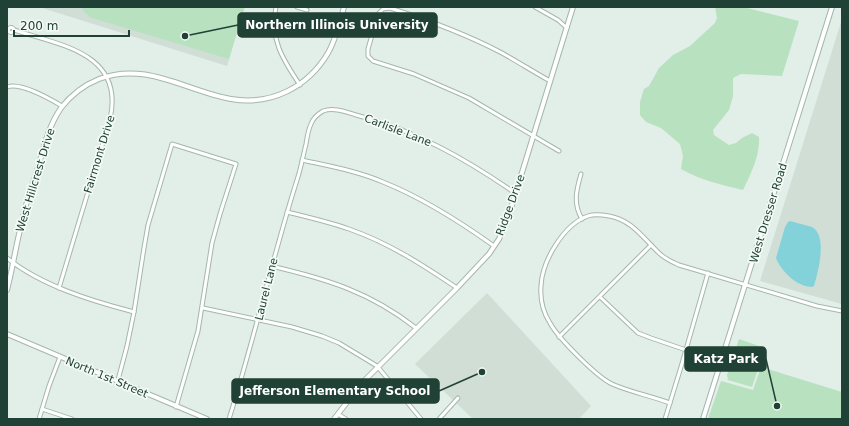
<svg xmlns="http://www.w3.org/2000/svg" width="849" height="426" viewBox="0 0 849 426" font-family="'DejaVu Sans',sans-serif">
  <rect width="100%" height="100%" fill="#e2eee8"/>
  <g fill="#d0ded6">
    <polygon points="39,7 245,7 227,66"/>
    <polygon points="842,19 842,304 760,281"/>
    <polygon points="487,293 591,406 579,419 473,419 415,364"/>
  </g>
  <g fill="#b8e1c0">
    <polygon points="82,7 244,7 229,59 92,18 84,12"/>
    <path d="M715,7H743L799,21L782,76L741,74L733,78V96L729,110L713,130L714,135L729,145L736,143L742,138L752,133L759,137C760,156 751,173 743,190C722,185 700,180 681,169L683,156L680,144L661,128L646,122L640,115V102L644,89L649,86L659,68L673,55L690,46L715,23L717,18Z"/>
    <polygon points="739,339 765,348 752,387 728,380 727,375"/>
    <polygon points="761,367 842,392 842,419 708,419 721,381 753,390"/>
  </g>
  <path fill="#84d2d9" d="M790,221L812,227C828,236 818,272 814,286L812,287C797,287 781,271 776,258L785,227L788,222Z"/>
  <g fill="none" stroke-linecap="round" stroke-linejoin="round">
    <g stroke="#a4b7af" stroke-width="5">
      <g id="minor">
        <path d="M276,7C269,38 283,60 300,85"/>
        <polyline points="297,7 307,10"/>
        <polyline points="535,7 558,20 567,28"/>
        <circle cx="11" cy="30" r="2.5"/>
        <path d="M14,30C60,45 125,53 110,119L59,288"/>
        <path d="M550,81C534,72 518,62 502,53C466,34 428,20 390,8L383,9L378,14L368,49V56L373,61L414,74L469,98L559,151"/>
        <path d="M7,87C21,82 50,99 62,106"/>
        <path d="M302,160C329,166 357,171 383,182C423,198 459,221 494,246"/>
        <path d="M581,174C576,191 573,204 582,219"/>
        <path d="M287,212C308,217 329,222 349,229C389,243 423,265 457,288"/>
        <path d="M7,258C42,286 92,301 134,312"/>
        <path d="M271,266C327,279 370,292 416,328"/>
        <polyline points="600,297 638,333 651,338 686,350"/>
        <polyline points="203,308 292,327 322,336 339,343 377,366 421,419"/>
        <polyline points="559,337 651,245"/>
        <polyline points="118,380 127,346 134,312 144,248 148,225 172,144 236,164 220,214 212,243 198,331 176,407"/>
        <path d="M670,403C651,396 630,392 612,384C597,377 558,338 550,323C543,312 540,299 541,286C542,261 564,224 588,216C594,214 603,215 609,216C632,220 643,238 659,253C665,259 672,262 679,265L817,306L842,311"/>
        <polyline points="42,409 72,419"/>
        <polyline points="338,414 346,419"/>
        <polyline points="39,419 49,386 60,357"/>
        <path d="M229,419C254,340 272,259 297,180C301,168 303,156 306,144C307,138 308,130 311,124C313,118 318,114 323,111C334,107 346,112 356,115C415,130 466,159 515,193"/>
        <polyline points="439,419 458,398"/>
        <polyline points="665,419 681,367 708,273"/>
      </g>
    </g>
    <g stroke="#a4b7af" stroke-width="6">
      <g id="tertiary">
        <path d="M7,290C13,267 16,244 22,222C26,201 34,181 40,161C45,142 50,124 61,108C71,95 84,85 99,79C146,61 186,91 231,99C271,106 308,87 328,53C336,39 340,22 344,7"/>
        <polyline points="7,334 207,419"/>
        <polyline points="334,419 362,383 457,288 489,254 499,239 508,218 573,7"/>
        <polyline points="703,419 832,7"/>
      </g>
    </g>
    <use href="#minor" stroke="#fff" stroke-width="3"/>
    <use href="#tertiary" stroke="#fff" stroke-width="4"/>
  </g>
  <g text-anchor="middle" stroke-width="3.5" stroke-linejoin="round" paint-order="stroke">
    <g font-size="11" fill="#204135" stroke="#f3faf6">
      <text transform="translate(398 130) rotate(21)" y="4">Carlisle Lane</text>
      <text transform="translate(99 154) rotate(-73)" y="4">Fairmont Drive</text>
      <text transform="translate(35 180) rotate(-73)" y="4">West Hillcrest Drive</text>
      <text transform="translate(510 205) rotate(-70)" y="4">Ridge Drive</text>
      <text transform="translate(768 213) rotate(-73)" y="4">West Dresser Road</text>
      <text transform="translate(266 289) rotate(-76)" y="4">Laurel Lane</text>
      <text transform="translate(107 377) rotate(23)" y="4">North 1st Street</text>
    </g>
  </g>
  <path fill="none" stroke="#204135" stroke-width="1.5" d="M185 36L238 25M777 406L766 359M482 372L439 391"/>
  <g fill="#204135" stroke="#f3faf6" stroke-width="1.5">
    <circle cx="185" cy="36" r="4"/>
    <circle cx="777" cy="406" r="4"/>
    <circle cx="482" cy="372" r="4"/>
  </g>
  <g fill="#204135" stroke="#204135" stroke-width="1.5">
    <rect x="238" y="13" width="199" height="24" rx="4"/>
    <rect x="685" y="347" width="81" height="24" rx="4"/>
    <rect x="232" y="379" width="207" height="24" rx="4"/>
  </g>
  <g font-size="12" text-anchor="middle" font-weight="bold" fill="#fff">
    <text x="337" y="29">Northern Illinois University</text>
    <text x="726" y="363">Katz Park</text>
    <text x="335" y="395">Jefferson Elementary School</text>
  </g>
  <rect width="849" height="426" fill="none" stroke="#204135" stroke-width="16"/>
  <path d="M14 30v6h115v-6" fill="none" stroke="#204135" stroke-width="2"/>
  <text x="20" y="30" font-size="12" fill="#204135" stroke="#f3faf6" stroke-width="3" paint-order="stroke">200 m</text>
</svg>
